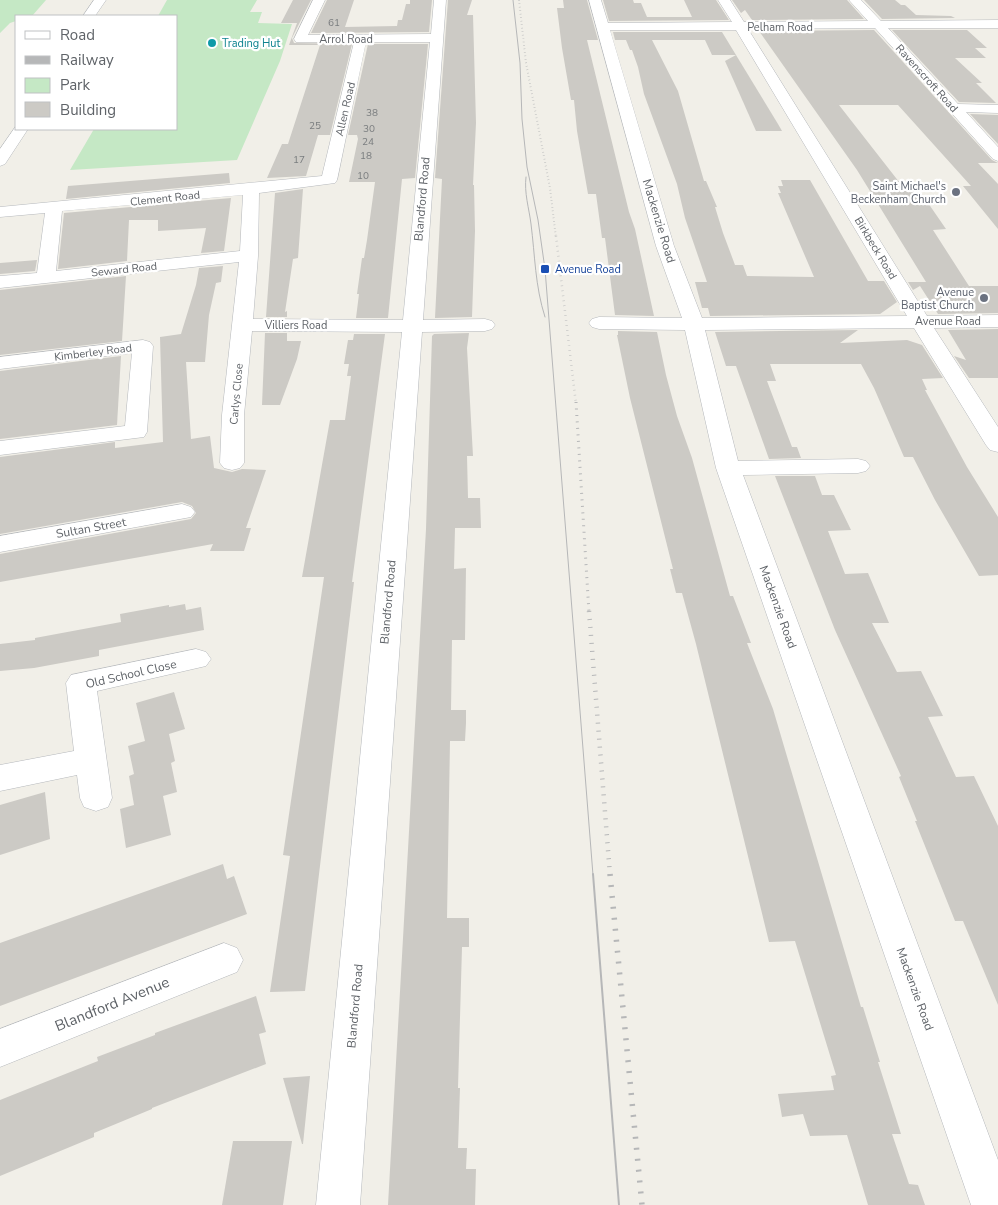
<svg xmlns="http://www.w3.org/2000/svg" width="998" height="1205" viewBox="0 0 998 1205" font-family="'Nunito Sans',sans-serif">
  <rect width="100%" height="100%" fill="#f1efe8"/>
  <g fill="#c5e8c5">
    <polygon points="0,0 46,0 32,16 16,16 16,21 10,23 0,33"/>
    <polygon points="167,0 257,0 250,12 262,12 258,23 292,24 280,61 237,160 70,170 94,129 176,129 176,16 158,16"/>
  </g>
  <g fill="#cccac5">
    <polygon points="293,0 311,0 292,38 294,43 352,44 330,135 318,135 306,176 267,178 282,144 288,144 320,45 289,45 297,23 281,23"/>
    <polygon points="327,0 354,0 345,27 397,26 398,20 402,20 406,4 410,4 410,0 432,0 429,32 311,33"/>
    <polygon points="448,0 472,0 467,15 473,15 476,123 473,185 474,185 475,231 472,317 435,318 442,179 435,178"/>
    <polygon points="563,0 587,0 598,40 587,40 629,212 635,229 654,316 615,315 605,238 602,238 596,194 588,194 577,131 574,100 571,100 562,48 557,8 564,8"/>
    <polygon points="603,0 633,0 634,3 641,3 647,17 692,17 684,0 716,0 729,20 609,21"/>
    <polygon points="732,0 847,0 864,19 752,20 745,10 741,13"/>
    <polygon points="864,0 895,0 901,5 905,5 916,15 951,16 955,18 882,19"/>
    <polygon points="874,30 992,160 998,163 978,163 998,184 998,229 963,186 971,186 898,105 839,105 903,187 917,187 946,229 933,230 969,286 998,286 998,313 938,314 920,286 913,290 908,282 926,282 857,170 759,31"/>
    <polygon points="892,30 967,30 987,48 975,48 986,58 955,58 982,83 976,83 996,103 959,102"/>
    <polygon points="613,32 722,32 736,55 712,55 705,40 652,40 678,91 704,181 706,181 717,207 715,207 723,233 735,265 743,265 747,276 814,277 778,193 781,193 778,186 783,186 781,180 810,180 868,281 884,281 897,302 880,314 710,316 708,308 702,308 695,282 707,282 685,218 677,184 644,94 638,67 632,50 630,50 626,40 615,40"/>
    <polygon points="368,44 428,44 415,178 402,179 388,318 356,318 359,294 357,294 362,258 364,258 367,240 375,182 349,182 358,139 357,135 348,135"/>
    <polygon points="736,55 778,124 782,131 756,131 725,61"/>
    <polygon points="970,114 998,115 998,144"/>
    <polygon points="229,173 230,183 66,199 68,186"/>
    <polygon points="303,189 298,258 293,259 285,312 287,311 287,317 266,317 275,193"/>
    <polygon points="231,198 224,251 201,253 206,228 158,231 158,220 129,220 127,261 58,269 64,213"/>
    <polygon points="37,260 35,271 0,274 0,263"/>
    <polygon points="223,266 221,282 216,283 209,315 205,362 186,362 191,439 210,436 214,468 232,472 242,469 266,470 246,528 251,528 244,551 210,551 213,544 0,582 0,554 191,519 196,513 192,506 182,502 0,534 0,457 115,442 115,448 163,442 160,337 181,334 196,285 199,268"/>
    <polygon points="126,276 122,341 0,355 0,290"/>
    <polygon points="998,329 998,378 969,378 954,356 966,360 948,330"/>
    <polygon points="858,330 840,343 907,340 922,345 943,378 922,379 927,390 925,390 967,467 998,517 998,575 979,576 935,500 913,457 904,457 874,388 861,364 770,364 776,381 767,381 792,447 797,447 801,458 769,459 736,366 726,366 715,332"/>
    <polygon points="618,331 657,332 666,375 677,416 692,458 730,596 733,596 751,643 747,643 773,709 861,1007 863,1007 880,1062 878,1062 901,1134 892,1134 909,1184 918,1185 925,1205 868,1205 847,1135 810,1136 803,1114 782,1117 778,1094 834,1090 831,1076 836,1075 795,941 769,942 696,644 682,593 676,593 670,569 673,569 630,398 617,335 618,335"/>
    <polygon points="265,333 287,333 287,341 301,341 297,359 280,405 262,405"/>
    <polygon points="469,333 467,348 473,456 467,456 468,498 480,498 481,528 455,528 454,569 466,568 465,640 452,640 451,710 466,710 466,723 465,741 450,741 447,918 469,918 469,947 462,947 458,1088 460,1088 458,1148 467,1148 466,1169 476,1169 475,1205 388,1205 426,529 432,336 434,334"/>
    <polygon points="354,334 385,334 352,582 354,582 305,991 270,992 290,856 283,855 324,577 302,577 330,420 345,420 351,376 347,376 349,364 344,364 348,340 353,340"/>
    <polygon points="121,356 117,425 0,439 0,371"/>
    <polygon points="775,476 815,476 822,495 834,495 851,530 828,531 845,574 868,573 889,623 872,623 897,672 921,671 943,716 928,717 956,777 974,776 998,826 998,1005 963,921 955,921 915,821 917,821 899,777 901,776 835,630"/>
    <polygon points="185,604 186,610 201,607 204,630 99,650 99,656 34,668 0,671 0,644 35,640 35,638 121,622 120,614 169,605 169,607"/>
    <polygon points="174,692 185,729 169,734 175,761 171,763 177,792 163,796 171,835 126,848 120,809 134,805 129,776 134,774 128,746 145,741 136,703"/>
    <polygon points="45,792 50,839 0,855 0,805"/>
    <polygon points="223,864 227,879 234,876 247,914 0,1006 0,943"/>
    <polygon points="256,996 266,1032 259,1034 266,1064 152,1108 152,1109 94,1133 94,1137 0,1176 0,1100 98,1061 97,1057 155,1035 155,1033"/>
    <polygon points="310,1076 303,1144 302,1144 283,1078"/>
    <polygon points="233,1141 292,1141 283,1205 222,1205"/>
  </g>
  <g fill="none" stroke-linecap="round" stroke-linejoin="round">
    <g stroke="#b5b8bc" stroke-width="1">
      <g id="minor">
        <polygon points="94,0 106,0 95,16 83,16"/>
        <path d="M313,0H325L308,35L431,34L434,0H446L423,320L485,319L492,321L495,325L492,329L485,331L422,332L360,1205H316L402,332L252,331L244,415V463L240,468L232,470L224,468L220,463L222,415L239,262L0,288V276L37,273L45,213L0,217V207L322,176L354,42H296L294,39ZM366,42H430L403,320L253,319L258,256L259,193L335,183L337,180ZM243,195L240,251L56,271L62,211Z"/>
        <path d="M589,0H601L608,23L732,22L718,0H730L744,22L868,21L849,0H861L881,21L998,20V28H888L958,104L998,105V113L966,112L998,147V161L993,159L875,28L748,29L927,316L998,315V327L934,328L998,427V452L990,450L986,445L914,328L705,330L738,461L858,459L866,461L870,466L866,471L858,473L743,475L998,1160V1205H971L716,468L685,330L599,329L592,327L589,323L592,319L599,317L682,318L656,246ZM610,30H736L907,316L702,318L674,246Z"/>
        <polygon points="16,126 16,129 28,129 5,164 0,166 0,149"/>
        <polygon points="143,340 150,342 153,346 147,432 144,437 0,455 0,441 125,426 132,353 0,369 0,357"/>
        <polygon points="182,504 191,507 195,512 191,517 0,552 0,536"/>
        <polygon points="196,649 206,652 211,659 206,666 97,691 112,798 108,807 96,811 84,807 80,798 77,775 0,791 0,765 74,751 66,683 71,675"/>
        <polygon points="224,943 237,948 243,960 237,972 0,1067 0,1029"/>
      </g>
    </g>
    <use href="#minor" fill="#fff" fill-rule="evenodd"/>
    <g stroke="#b6b7b8" stroke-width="1">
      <polyline points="513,0 520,63 522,119 527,167 538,220 545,269 593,875"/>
      <path d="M526,177C524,193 529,208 531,224C535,255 535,286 545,317"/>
    </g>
    <polyline stroke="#b6b7b8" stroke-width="2" points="593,874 619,1205"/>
    <polyline stroke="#b6b7b8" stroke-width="2" stroke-dasharray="0.5 3" stroke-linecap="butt" points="519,0 526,63 550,188 556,238"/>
    <polyline stroke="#b6b7b8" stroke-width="2.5" stroke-dasharray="0.5 4.5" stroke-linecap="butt" points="556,236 576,404"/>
    <polyline stroke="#b6b7b8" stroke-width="3" stroke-dasharray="1 5.5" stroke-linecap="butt" points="576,402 589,613"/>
    <polyline stroke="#b6b7b8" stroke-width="4.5" stroke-dasharray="1 7" stroke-linecap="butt" points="589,611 610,875"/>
    <polyline stroke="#b6b7b8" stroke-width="5.5" stroke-dasharray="2 9" stroke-linecap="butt" points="610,874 642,1205"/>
  </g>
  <circle fill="#0f9aa8" stroke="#fff" stroke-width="2" cx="212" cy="43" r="5"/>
  <g fill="#6b7280" stroke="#fff" stroke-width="2">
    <circle cx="956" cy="192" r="5"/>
    <circle cx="984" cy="298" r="5"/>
  </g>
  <rect fill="#1a4fb4" stroke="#fff" stroke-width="2" x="540" y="264" width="10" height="10" rx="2.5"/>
  <g text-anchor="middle" stroke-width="4.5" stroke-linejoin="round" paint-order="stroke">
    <g font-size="10" fill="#7a7d7f">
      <text x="334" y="26">61</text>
      <text x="372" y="116">38</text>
      <text x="315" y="129">25</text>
      <text x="369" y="132">30</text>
      <text x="368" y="145">24</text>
      <text x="366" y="159">18</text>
      <text x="299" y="163">17</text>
      <text x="363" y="179">10</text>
    </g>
    <g font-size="11" fill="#5f6368" stroke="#fff">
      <text x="780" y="31">Pelham Road</text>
      <text x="346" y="43">Arrol Road</text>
      <text transform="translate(927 78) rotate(48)" y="4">Ravenscroft Road</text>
      <text transform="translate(345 109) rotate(-77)" y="4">Allen Road</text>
      <text transform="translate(165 198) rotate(-6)" y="4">Clement Road</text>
      <text transform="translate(876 248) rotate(59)" y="4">Birkbeck Road</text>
      <text transform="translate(124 269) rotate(-6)" y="4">Seward Road</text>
      <text x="948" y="325">Avenue Road</text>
      <text x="296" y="329">Villiers Road</text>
      <text transform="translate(93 352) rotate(-7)" y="4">Kimberley Road</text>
      <text transform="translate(236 394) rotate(-85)" y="4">Carlys Close</text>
    </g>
    <g font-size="11" fill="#0d838f" stroke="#fff" text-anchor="start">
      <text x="222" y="47">Trading Hut</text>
    </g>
    <g font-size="11" fill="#5b616d" stroke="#fff" text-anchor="end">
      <text x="946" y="190">Saint Michael's<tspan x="946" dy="13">Beckenham Church</tspan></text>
      <text x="974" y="296">Avenue<tspan x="974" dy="13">Baptist Church</tspan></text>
    </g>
    <g font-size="11" fill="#164399" stroke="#fff" text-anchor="start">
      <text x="555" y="273">Avenue Road</text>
    </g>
    <g font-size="12" fill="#5f6368" stroke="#fff">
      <text transform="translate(422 199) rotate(-85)" y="4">Blandford Road</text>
      <text transform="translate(659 221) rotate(73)" y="4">Mackenzie Road</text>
      <text transform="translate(91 528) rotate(-10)" y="4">Sultan Street</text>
      <text transform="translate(388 602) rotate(-85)" y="4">Blandford Road</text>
      <text transform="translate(778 607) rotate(70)" y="4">Mackenzie Road</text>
      <text transform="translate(131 674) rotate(-13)" y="4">Old School Close</text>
      <text transform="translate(915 989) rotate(70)" y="4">Mackenzie Road</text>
      <text transform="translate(355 1006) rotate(-85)" y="4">Blandford Road</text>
    </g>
    <g font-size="15" fill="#5f6368" stroke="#fff">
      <text transform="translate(112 1004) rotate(-22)" y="5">Blandford Avenue</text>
    </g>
  </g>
  <rect x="15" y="15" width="162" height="115" fill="#ffffff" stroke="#bfc1c3"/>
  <rect x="25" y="31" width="25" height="8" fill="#ffffff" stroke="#bfc1c3"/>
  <text x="60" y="40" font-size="15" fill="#5f6368">Road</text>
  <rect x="25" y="56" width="25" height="8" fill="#b6b7b8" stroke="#bfc1c3"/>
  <text x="60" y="65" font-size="15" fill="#5f6368">Railway</text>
  <rect x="25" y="78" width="25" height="15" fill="#c5e8c5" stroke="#bfc1c3"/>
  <text x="60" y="90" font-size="15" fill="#5f6368">Park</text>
  <rect x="25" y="102" width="25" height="15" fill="#cccac5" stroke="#bfc1c3"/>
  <text x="60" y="115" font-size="15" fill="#5f6368">Building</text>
</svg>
